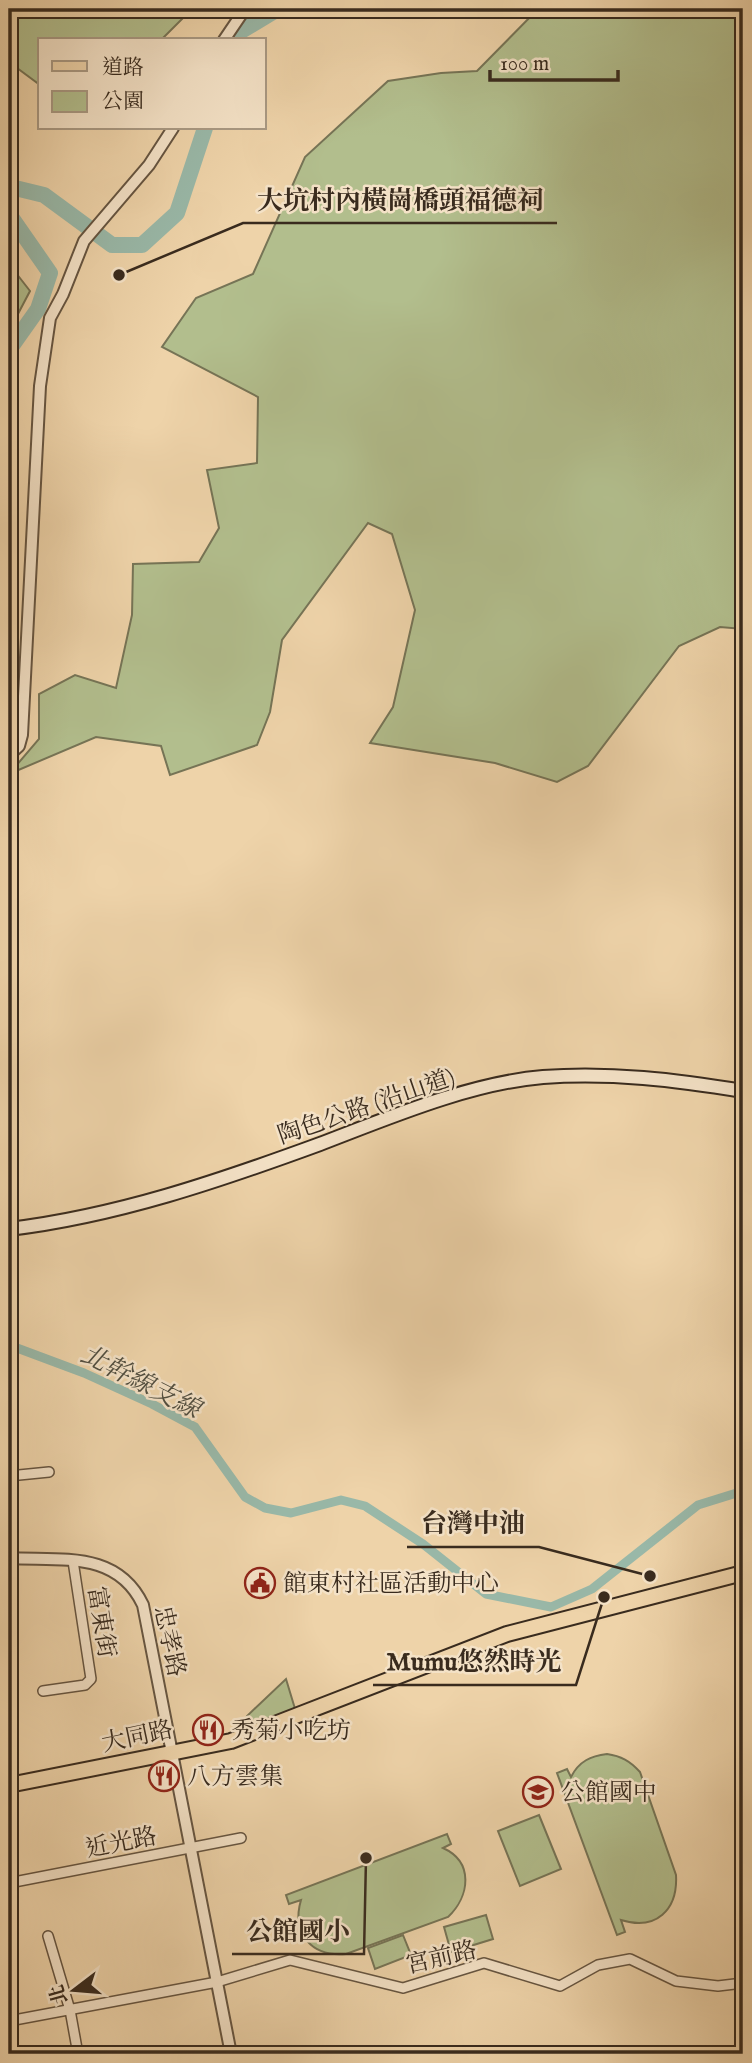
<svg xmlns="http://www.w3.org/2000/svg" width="752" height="2063" viewBox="0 0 752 2063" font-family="'IM FELL English','Noto Serif TC',serif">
  <rect width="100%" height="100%" fill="#eed3a9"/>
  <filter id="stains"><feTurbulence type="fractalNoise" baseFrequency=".00286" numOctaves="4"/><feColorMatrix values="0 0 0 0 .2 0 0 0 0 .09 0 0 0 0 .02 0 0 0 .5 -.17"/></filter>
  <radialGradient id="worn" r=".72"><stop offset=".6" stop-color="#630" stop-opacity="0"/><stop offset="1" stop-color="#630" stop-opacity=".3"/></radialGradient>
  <g fill="#b2be8d" stroke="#767456" stroke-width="2">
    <polygon points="9,9 192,9 161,40 40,40 40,85 9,62"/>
    <polygon points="538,9 743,9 743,629 720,627 679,646 588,766 557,782 495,763 370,743 393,707 415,610 392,534 368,523 282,640 270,712 257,745 170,775 161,746 96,737 9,774 39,739 39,694 75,675 116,688 132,615 133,564 199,562 219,528 207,470 257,463 258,397 162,347 196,298 253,274 305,157 388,81 441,73 477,71"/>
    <polygon points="9,264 30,291 9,331"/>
    <polygon points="286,1679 296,1712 240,1730 247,1716"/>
    <path d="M607,1754C621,1756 630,1761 640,1772L676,1875C678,1910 656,1931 621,1920L625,1932L617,1935L557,1773L567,1769L571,1777C579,1761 591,1756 607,1754Z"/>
    <polygon points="539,1815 561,1869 520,1886 498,1831"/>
    <path d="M447,1834L451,1844L443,1848C474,1862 470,1896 448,1917L346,1954C312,1957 291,1934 301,1900L289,1904L286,1895Z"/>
    <polygon points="486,1915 493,1939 451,1952 444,1927"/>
    <polygon points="403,1935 411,1955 375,1969 368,1948"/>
  </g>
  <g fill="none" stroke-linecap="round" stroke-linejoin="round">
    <polyline stroke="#99b8a8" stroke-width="9" points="9,1345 84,1373 152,1404 195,1427 245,1497 265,1508 291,1513 341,1500 365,1506 423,1544 486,1594 551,1607 592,1589 698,1505 743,1491"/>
    <g stroke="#99b8a8" stroke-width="16">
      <polyline points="234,40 238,33 278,9"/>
      <polyline points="9,191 11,187 44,195 112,245 142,245 177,213 205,128"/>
      <polyline points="9,214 50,273 38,309 9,350"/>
      <path d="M9,676C16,697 22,723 9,742"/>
    </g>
    <g stroke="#665541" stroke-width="12">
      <g id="minor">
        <polyline points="9,1476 49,1472"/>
        <polyline points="9,1661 12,1690"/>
        <polyline points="43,1691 85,1685 91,1679 73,1561"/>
        <polyline points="9,1883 241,1838"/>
        <polyline points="48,1936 70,2010 78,2054"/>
        <polyline points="9,2021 217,1982 290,1960 403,1988 484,1963 560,1986 598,1965 630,1959 676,1981 718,1986 743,1983"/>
      </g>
    </g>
    <g stroke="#665541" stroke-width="14">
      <g id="tertiary">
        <polyline points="224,40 245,9"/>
        <polyline points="9,755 19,746 22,735 40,386 50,318 63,294 84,241 149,165 173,128"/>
        <path d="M9,1558C61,1561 117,1550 143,1605L231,2054"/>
      </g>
    </g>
    <g stroke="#392b1e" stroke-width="16">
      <path id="secondary" d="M9,1229C117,1216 219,1181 320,1144C388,1118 470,1083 543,1077C611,1072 676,1080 743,1091"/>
    </g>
    <g stroke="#392b1e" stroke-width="18">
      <polyline id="primary" points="9,1785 231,1741 507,1634 743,1573"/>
    </g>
    <use href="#minor" stroke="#f4e2c7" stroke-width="9"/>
    <use href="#tertiary" stroke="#f4e2c7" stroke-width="10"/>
    <use href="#secondary" stroke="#f4e2c7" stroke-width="12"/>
    <use href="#primary" stroke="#eed3a9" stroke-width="14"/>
  </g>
  <defs>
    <g id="civic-ring" transform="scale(1.575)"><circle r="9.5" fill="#f4e2c7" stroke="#8f2418" stroke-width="1.5"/><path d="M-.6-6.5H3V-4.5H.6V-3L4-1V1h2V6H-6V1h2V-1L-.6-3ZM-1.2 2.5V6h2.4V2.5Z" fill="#8f2418"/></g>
    <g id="restaurant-ring" transform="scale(1.575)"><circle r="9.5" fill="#f4e2c7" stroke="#8f2418" stroke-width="1.5"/><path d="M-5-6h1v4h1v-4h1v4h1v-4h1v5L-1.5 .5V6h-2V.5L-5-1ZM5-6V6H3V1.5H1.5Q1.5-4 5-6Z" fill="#8f2418"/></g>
    <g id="school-ring" transform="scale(1.575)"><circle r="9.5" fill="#f4e2c7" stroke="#8f2418" stroke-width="1.5"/><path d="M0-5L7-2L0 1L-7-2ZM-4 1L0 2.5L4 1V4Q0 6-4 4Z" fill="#8f2418"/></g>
  </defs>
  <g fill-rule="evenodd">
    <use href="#civic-ring" x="260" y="1583"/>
    <use href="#restaurant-ring" x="208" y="1730"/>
    <use href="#restaurant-ring" x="164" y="1776"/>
    <use href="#school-ring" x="538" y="1792"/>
  </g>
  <g text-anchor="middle" stroke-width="5" stroke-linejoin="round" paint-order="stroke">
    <g font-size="24" fill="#392b1e" stroke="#f4e2c7">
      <text transform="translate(366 1106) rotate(-19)" y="8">陶色公路 (沿山道)</text>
      <text transform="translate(102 1622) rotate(81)" y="8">富東街</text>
      <text transform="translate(170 1641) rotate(78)" y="8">忠孝路</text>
      <text transform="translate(137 1736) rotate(-12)" y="8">大同路</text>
      <text transform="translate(121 1842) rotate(-11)" y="8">近光路</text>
      <text transform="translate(441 1957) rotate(-13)" y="8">宮前路</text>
    </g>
    <g font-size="24" fill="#392b1e" stroke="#f4e2c7" text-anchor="start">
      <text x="283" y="1591">館東村社區活動中心</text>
      <text x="231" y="1738">秀菊小吃坊</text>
      <text x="187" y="1784">八方雲集</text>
      <text x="561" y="1800">公館國中</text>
    </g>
    <g font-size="26" font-style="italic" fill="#514e40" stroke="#f4e2c7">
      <text transform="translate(141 1381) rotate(27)" y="9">北幹線支線</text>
    </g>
  </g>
  <path fill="none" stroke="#392b1e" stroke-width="2.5" d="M119 275L243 223H557M650 1576L539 1547H407M604 1597L576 1685H373M366 1858L364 1954H232"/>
  <g fill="#392b1e" stroke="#f4e2c7" stroke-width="2.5">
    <circle cx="119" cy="275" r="7"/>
    <circle cx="650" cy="1576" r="7"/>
    <circle cx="604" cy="1597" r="7"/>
    <circle cx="366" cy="1858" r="7"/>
  </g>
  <g font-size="26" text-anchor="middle" font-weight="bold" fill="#392b1e" stroke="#f4e2c7" stroke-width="5" stroke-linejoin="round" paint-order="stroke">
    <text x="400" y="209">大坑村內橫崗橋頭福德祠</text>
    <text x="473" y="1532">台灣中油</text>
    <text x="474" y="1670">Mumu悠然時光</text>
    <text x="298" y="1940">公館國小</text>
  </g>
  <rect width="752" height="2063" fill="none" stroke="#eed3a9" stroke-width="35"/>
  <rect x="10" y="10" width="731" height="2042" fill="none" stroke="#392b1e" stroke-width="3.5"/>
  <rect x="18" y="18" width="717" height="2028" fill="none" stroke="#392b1e" stroke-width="2"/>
  <rect x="38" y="38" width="228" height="91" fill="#f4e2c7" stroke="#a99983" stroke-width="2"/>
  <rect x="52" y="61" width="35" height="10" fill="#eed3a9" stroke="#a99983" stroke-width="2"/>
  <text x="102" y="74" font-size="21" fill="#392b1e">道路</text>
  <rect x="52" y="91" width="35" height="21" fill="#b2be8d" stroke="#a99983" stroke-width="2"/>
  <text x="102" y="108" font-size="21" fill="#392b1e">公園</text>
  <g transform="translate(74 1990) rotate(254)" stroke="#f4e2c7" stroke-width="5" paint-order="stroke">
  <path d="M0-5L12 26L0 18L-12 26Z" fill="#392b1e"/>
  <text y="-10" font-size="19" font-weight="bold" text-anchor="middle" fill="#392b1e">北</text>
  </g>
  <path d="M490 70v10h128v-10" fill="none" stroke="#392b1e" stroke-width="3.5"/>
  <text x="500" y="70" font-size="21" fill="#392b1e" stroke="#f4e2c7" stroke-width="5" paint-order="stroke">100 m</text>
  <rect width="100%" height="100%" filter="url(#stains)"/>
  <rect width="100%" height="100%" fill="url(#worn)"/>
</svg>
